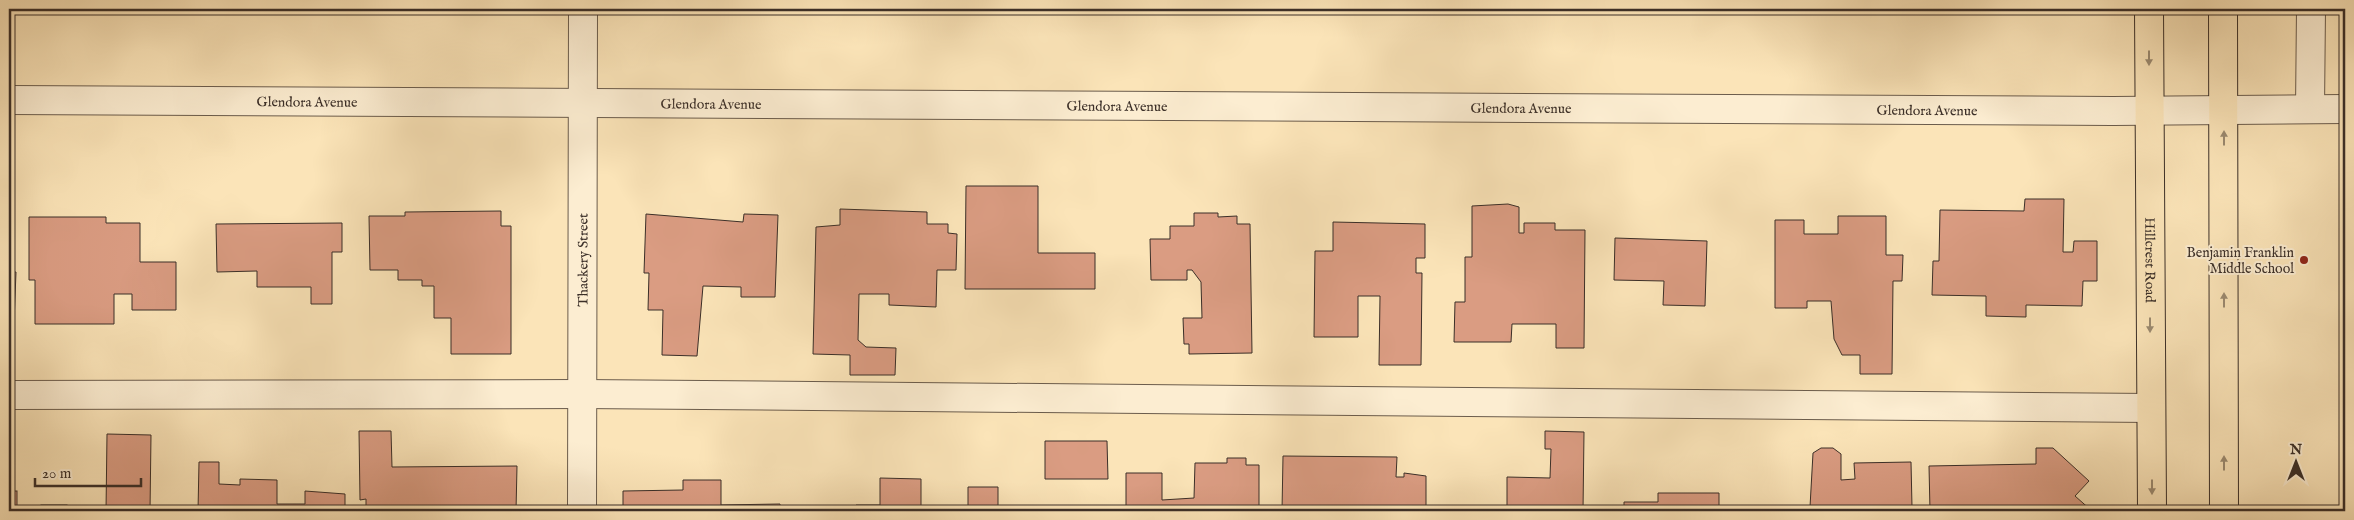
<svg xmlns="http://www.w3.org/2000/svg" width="2354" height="520" viewBox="0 0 2354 520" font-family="'IM FELL English',serif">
  <rect width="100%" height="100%" fill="#fbe4b8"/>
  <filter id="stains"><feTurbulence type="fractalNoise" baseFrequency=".004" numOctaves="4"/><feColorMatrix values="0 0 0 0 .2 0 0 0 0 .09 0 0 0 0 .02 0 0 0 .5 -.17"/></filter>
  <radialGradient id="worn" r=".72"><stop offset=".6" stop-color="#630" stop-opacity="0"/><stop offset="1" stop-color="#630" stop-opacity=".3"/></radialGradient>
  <g fill="#da9c82" stroke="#3b2f28">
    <polygon points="966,186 1038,186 1038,253 1095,253 1095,289 965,289"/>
    <polygon points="2025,199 2064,199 2063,252 2073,252 2074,241 2097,241 2097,281 2083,281 2082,306 2026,305 2026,317 1986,316 1986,296 1932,295 1933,261 1939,261 1940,210 2024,211"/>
    <polygon points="1508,204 1519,207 1519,233 1524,233 1524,223 1555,223 1555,230 1585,230 1584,348 1556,348 1556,324 1512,324 1511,342 1454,342 1455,302 1465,302 1465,257 1472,257 1472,206"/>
    <polygon points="840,209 927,212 927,224 948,224 948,233 957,234 956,270 937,270 936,307 889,305 889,294 859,294 858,340 866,347 896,348 895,375 850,375 850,355 813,354 816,227 840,225"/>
    <polygon points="501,211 501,226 511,226 511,354 451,354 451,318 434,318 434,286 422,286 422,280 398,280 398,270 370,270 369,216 405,216 405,212"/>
    <polygon points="1194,213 1218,213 1218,217 1237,216 1237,224 1250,224 1252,353 1189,354 1189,344 1184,344 1183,318 1202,318 1201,282 1192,270 1187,270 1187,280 1151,280 1150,239 1170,239 1170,226 1194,226"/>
    <polygon points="646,214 743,222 744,214 778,215 775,297 741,297 741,287 703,286 697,356 662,355 663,310 648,310 649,273 644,273"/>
    <polygon points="1838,216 1886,216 1886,255 1903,255 1902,281 1893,281 1892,374 1860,374 1860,355 1842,355 1834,339 1831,301 1807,301 1807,308 1775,308 1775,220 1804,220 1804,234 1838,234"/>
    <polygon points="29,217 106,217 106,223 140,223 140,262 176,262 176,310 132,310 132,294 114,294 114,324 35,324 35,280 29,280"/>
    <polygon points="1333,222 1425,224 1425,258 1416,258 1416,273 1422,273 1421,365 1379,365 1380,296 1358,296 1358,337 1314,337 1315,251 1333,251"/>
    <polygon points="342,223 342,252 332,252 332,304 311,304 311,287 257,287 257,271 217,272 216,224"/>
    <polygon points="1615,238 1707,241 1705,306 1663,305 1664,281 1614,280"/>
    <polygon points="9,272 16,272 14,323 9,322"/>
    <polygon points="359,431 391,431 392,467 517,466 516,511 366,511 366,499 360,500"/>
    <polygon points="1545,431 1584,432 1583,511 1441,511 1441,506 1507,507 1507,477 1550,478 1551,449 1545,449"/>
    <polygon points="107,434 151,435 150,511 106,511"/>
    <polygon points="1045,441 1107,441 1108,479 1045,479"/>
    <polygon points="1821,448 1833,448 1841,454 1841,480 1855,479 1854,463 1911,462 1912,507 1872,509 1872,511 1766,511 1766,509 1810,507 1813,453"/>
    <polygon points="2036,448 2053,448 2089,481 2075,496 2092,511 1930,511 1929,466 2036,464"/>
    <polygon points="1283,456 1397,457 1396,477 1404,477 1404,473 1426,476 1426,511 1282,511"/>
    <polygon points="1227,458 1246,458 1246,465 1259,465 1259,511 1126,511 1126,473 1162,473 1162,500 1194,498 1195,463 1227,463"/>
    <polygon points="199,462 219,462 219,484 240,485 240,479 277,480 277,504 305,504 305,491 345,494 345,511 198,511"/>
    <polygon points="880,478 921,479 921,511 856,511 856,505 880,505"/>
    <polygon points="683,480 721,480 721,505 780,504 780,511 623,511 623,491 683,490"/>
    <polygon points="968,487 998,487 998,507 1064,507 1064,511 968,511"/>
    <rect x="9" y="491" width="8" height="20"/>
    <polygon points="1658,493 1719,493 1719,511 1624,511 1624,502 1658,502"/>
    <rect x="41" y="505" width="26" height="6"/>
  </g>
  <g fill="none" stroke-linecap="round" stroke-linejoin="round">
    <g stroke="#6b5c4c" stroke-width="30">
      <g id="minor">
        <path id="s1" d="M9,100L2113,111L2345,109"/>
        <polyline points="2310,109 2311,9"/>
        <polyline points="9,395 582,394 2151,408"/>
        <path id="s2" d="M582,511L583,9"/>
      </g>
    </g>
    <g stroke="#3b2f28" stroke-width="30">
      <g id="major">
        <path id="s3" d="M2149,9L2152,511"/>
        <polyline points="2223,9 2224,511"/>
      </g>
    </g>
    <use href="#minor" stroke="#fcedd1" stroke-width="28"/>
    <use href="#major" stroke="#fbe4b8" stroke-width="28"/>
  </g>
  <defs><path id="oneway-solid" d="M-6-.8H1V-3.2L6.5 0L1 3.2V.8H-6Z" transform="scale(1.25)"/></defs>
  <g fill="#9b8a70">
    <use href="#oneway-solid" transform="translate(2149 58) rotate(90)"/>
    <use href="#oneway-solid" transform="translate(2224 138) rotate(-90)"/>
    <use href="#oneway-solid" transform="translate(2224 300) rotate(-90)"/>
    <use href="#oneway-solid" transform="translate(2150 325) rotate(90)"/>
    <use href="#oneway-solid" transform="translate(2224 463) rotate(-90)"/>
    <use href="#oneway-solid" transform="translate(2152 487) rotate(90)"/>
  </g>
  <circle fill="#8f2418" stroke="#fcedd1" stroke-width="2" cx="2304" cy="260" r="5"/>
  <g text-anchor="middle" stroke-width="4" stroke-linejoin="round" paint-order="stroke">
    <g font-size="14" fill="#3b2f28" stroke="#fcedd1">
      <text dy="5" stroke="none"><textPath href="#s1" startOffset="298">Glendora Avenue</textPath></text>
      <text dy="5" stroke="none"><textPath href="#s1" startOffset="702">Glendora Avenue</textPath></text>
      <text dy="5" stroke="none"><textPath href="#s1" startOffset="1108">Glendora Avenue</textPath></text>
      <text dy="5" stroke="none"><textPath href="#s1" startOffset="1512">Glendora Avenue</textPath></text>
      <text dy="5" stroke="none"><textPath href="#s1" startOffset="1918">Glendora Avenue</textPath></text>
      <text dy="5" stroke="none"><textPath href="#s2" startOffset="251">Thackery Street</textPath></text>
      <text dy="5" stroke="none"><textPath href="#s3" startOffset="251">Hillcrest Road</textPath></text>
    </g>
    <g font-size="14" fill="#3b2f28" stroke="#fcedd1" text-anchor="end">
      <text x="2294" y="257">Benjamin Franklin<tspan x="2294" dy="16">Middle School</tspan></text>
    </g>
  </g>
  <rect width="2354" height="520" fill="none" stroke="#fbe4b8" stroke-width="30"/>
  <rect x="10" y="10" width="2334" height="500" fill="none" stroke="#3b2f28" stroke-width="2.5"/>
  <rect x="15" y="15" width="2324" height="490" fill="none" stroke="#3b2f28"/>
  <g transform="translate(2296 462)" stroke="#fcedd1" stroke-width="4" paint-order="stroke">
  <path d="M0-4L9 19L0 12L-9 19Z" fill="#3b2f28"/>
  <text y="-8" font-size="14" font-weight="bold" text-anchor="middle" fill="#3b2f28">N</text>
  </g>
  <path d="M35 478v8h106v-8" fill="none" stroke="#3b2f28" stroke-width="2.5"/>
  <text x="42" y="478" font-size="15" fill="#3b2f28" stroke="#fcedd1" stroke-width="4" paint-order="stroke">20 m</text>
  <rect width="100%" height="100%" filter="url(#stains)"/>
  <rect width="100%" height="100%" fill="url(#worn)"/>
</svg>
